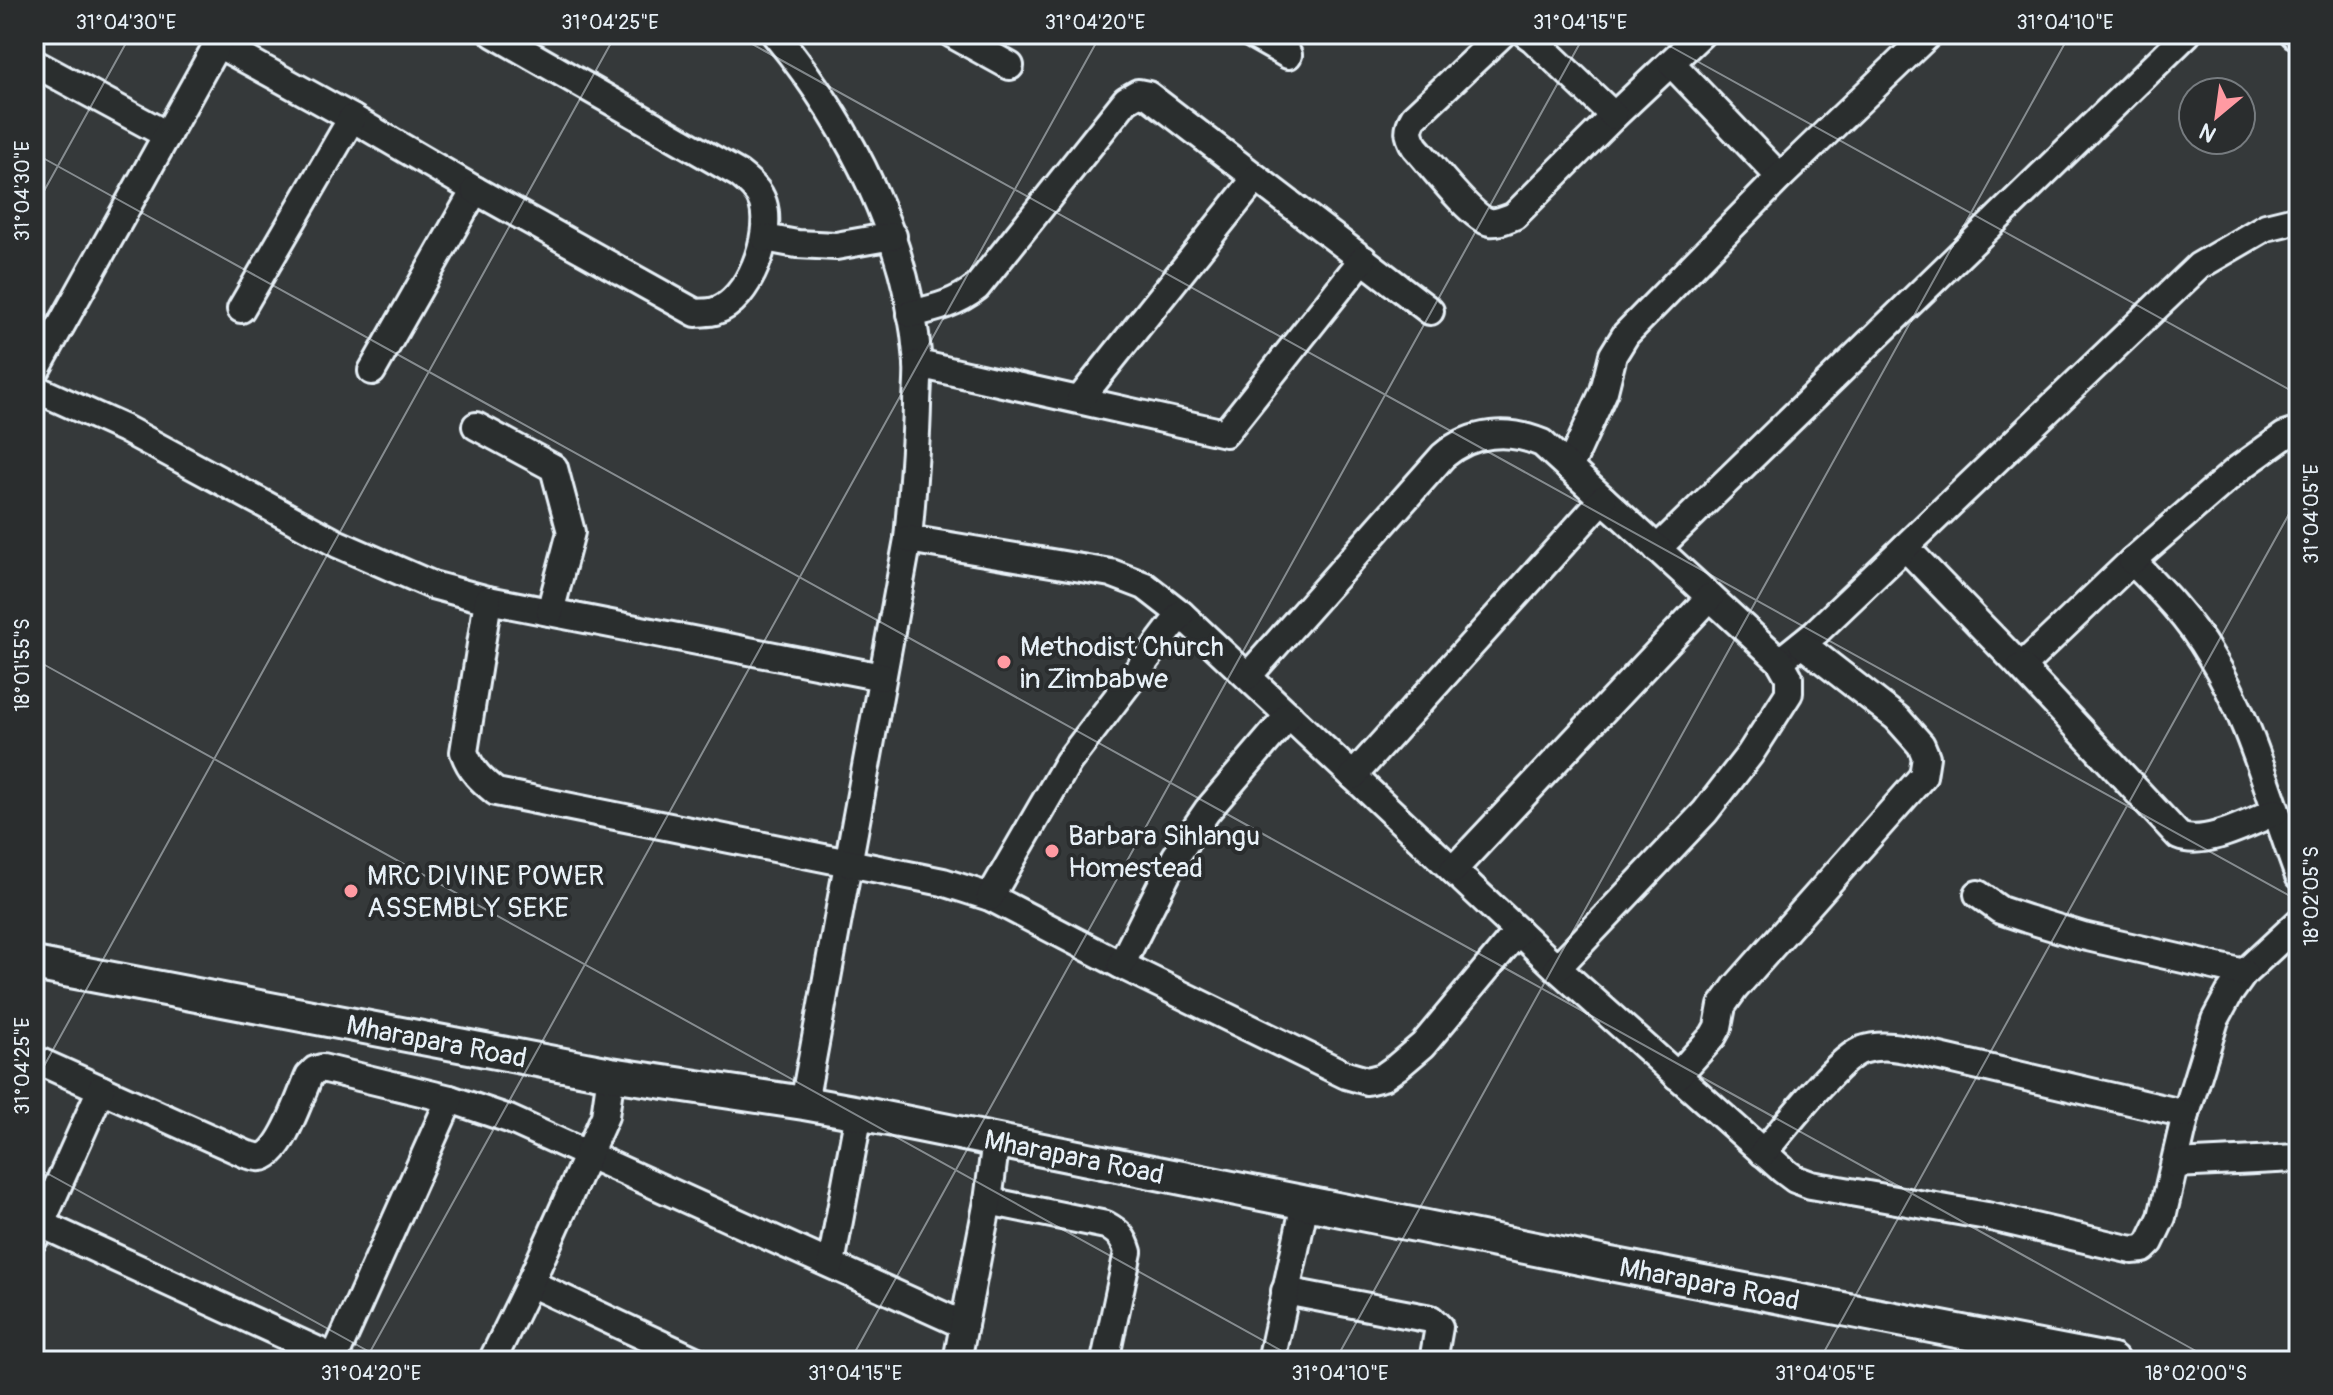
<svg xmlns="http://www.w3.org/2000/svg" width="2333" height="1395" viewBox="0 0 2333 1395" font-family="Pangolin,sans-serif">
  <rect width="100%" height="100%" fill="#35393a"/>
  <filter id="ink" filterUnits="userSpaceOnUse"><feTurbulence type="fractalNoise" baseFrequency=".0125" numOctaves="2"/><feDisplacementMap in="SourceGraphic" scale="16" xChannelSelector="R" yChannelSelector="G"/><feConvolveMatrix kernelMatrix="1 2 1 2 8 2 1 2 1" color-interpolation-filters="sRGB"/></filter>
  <g filter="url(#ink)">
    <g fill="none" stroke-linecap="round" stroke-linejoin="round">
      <g stroke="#e8f1f8" stroke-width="32">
        <g id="minor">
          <path d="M775,34C852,128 909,241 918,363C919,377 917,392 917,406C916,450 912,494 908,539L804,1103"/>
          <polyline points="952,34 1010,66"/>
          <polyline points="1251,34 1288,55"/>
          <path d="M1502,34L1414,117C1407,129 1408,135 1415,147C1429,162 1472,219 1490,222C1498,223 1506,219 1514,216L1614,116L1701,34"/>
          <polyline points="1526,34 1533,39 1614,116"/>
          <polyline points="2294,34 2299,35"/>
          <polyline points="218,44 352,118 475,190 372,371"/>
          <polyline points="34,63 167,135"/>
          <polyline points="1671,63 1780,177"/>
          <path d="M475,190L696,313C702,312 709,313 715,311C749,301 773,235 763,203C759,190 749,182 739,174L494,34"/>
          <polyline points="765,238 797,244 836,246 893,236"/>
          <polyline points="241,309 352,118"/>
          <path d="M911,314C936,308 957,303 977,287L1126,100L1138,93L1148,95L1430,311"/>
          <polyline points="918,364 1225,433 1363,259"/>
          <polyline points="34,374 223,34"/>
          <polyline points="34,388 125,429 338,544 432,585 488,600 882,677"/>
          <polyline points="1080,399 1256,178"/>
          <polyline points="476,426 554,468 571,532 550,612"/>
          <polyline points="1569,468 1604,391 1613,355 1626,334 1780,177 1929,34"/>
          <polyline points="908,539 1111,573 1145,586 1181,614 1557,968 1783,1170 1795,1179 1811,1185 1987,1216 2132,1250 2143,1249 2150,1242 2162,1217 2186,1114 2215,1020 2229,994 2244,973 2299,922"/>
          <path d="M1905,547L2021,667L2132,561C2161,590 2189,619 2210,655C2250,718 2272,805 2299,876"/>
          <polyline points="1657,549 2187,34"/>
          <polyline points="2132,561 2238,469 2284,436 2299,431"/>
          <path d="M488,600L464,752C471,771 481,780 496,792L943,882L990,897L1121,965L1346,1075L1367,1081L1383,1077L1397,1067L1423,1045L1518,931"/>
          <polyline points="1780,661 1816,632 2199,266 2266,227 2299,219"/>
          <path d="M2021,667L2179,836C2205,847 2250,822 2275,812"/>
          <path d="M1248,676L1443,456C1472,431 1509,429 1542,443L1780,661L1789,677V693L1750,754L1705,812L1557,968"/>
          <polyline points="1353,776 1603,499"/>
          <polyline points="1453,870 1710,597"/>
          <polyline points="1978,894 2000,910 2027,919 2083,936 2244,973"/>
          <polyline points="990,897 1068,762 1181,614"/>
          <polyline points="1121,965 1176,856 1207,811 1289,715"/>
          <path d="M34,1059L248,1155C252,1155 256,1158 261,1157C281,1156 301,1094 309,1076L315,1070L322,1068L450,1099L509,1119L964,1325"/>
          <polyline points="1677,1076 1713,1036 1718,1027 1722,1006 1735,988 1923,776 1926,757 1921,745 1897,718 1802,644"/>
          <path d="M1763,1153C1782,1130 1838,1058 1862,1050C1882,1043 1903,1048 1923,1053L2186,1114"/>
          <polyline points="2175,1164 2299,1158"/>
          <path d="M988,1201L1106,1225C1119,1232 1124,1238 1128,1252L1105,1361"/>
          <polyline points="41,1224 334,1358"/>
          <polyline points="34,1239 101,1089"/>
          <polyline points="831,1264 859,1113"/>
          <polyline points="530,1283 697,1361"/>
          <polyline points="1285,1291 1431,1319 1439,1327 1433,1361"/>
          <polyline points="333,1361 450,1099"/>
          <polyline points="492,1361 530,1283 605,1116 611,1074"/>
          <polyline points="957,1361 988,1201 996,1140"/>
          <polyline points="1271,1361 1305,1203"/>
        </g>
      </g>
      <g stroke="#e8f1f8" stroke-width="38">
        <g id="major">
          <path id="s1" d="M34,964L611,1074L804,1103L859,1113L1605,1263L2112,1361"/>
        </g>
      </g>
      <use href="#minor" stroke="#2a2d2e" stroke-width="26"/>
      <use href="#major" stroke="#2a2d2e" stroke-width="32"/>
    </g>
  </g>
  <path fill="none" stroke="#e8f1f8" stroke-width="2" stroke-opacity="0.45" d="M734,34L2299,901M1648,34L2299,395M34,153L2214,1361M34,209L131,34M34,659L1300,1361M34,1084L616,34M34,1166L386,1361M365,1361L1101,34M850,1361L1585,34M1335,1361L2070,34M1819,1361L2299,496"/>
  <g fill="#ff9aa2" stroke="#2a2d2e" stroke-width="3">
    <circle cx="1004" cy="662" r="8"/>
    <circle cx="1052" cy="851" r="8"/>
    <circle cx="351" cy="891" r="8"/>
  </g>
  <g text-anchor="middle" stroke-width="8" stroke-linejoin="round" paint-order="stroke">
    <g font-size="28" fill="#e8f1f8" stroke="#2a2d2e" text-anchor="start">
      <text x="1020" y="656">Methodist Church<tspan x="1020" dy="32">in Zimbabwe</tspan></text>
      <text x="1068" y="845">Barbara Sihlangu<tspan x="1068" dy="32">Homestead</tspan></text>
      <text x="367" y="885">MRC DIVINE POWER<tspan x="367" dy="32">ASSEMBLY SEKE</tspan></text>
    </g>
    <g font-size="28" fill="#e8f1f8" stroke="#2a2d2e">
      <text dy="10" stroke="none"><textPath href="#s1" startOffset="410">Mharapara Road</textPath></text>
      <text dy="10" stroke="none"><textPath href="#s1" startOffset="1058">Mharapara Road</textPath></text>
      <text dy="10" stroke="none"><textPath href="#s1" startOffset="1706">Mharapara Road</textPath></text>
    </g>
  </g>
  <rect width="2333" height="1395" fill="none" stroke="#2a2d2e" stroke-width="88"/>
  <g transform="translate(2217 116) rotate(209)"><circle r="38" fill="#2a2d2e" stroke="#767b7f" stroke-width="2"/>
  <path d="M0-6L14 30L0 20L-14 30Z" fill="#ff9aa2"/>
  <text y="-12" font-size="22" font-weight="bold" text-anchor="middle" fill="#e8f1f8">N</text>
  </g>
  <rect x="44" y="44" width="2245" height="1307" fill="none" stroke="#e8f1f8" stroke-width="3"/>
  <g font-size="20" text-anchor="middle" fill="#e8f1f8">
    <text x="126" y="29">31°04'30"E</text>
    <text x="610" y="29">31°04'25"E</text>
    <text x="1095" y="29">31°04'20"E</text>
    <text x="1580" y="29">31°04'15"E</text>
    <text x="2065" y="29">31°04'10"E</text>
    <text transform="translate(22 191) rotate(-90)" y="7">31°04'30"E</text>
    <text transform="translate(2311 514) rotate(-90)" y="7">31°04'05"E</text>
    <text transform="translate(22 665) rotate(-90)" y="7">18°01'55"S</text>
    <text transform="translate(2311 896) rotate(-90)" y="7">18°02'05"S</text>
    <text transform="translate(22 1066) rotate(-90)" y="7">31°04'25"E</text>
    <text x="371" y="1380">31°04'20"E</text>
    <text x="855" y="1380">31°04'15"E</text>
    <text x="1340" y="1380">31°04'10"E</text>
    <text x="1825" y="1380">31°04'05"E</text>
    <text x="2196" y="1380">18°02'00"S</text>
  </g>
</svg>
